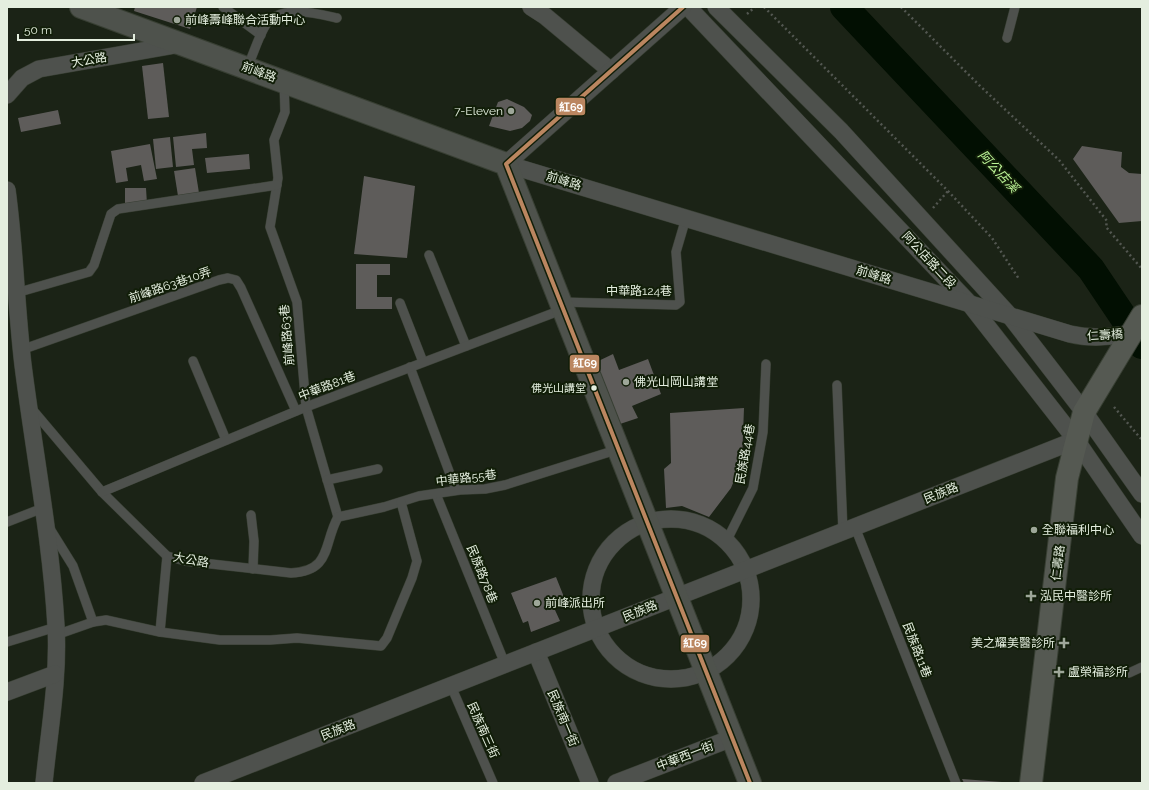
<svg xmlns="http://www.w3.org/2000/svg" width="1149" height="790" viewBox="0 0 1149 790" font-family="Raleway,'Noto Sans TC',sans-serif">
  <rect width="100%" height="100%" fill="#1b2316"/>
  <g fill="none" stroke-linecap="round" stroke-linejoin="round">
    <polyline stroke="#020f02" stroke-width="28" points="844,7 1091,269 1142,345"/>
  </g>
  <g fill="#5e5c5a">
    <polygon points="135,7 197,7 190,29 134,11"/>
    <polygon points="163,63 169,117 148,119 142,66"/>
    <polygon points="507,99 524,107 532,115 530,121 522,128 510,131 489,126 498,102"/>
    <polygon points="58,110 61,124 21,132 18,118"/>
    <polygon points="206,133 207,148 192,149 194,165 176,167 173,137"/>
    <polygon points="170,137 173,167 156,169 153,139"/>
    <polygon points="150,144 157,179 144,181 141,165 126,168 128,181 116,183 111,151"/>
    <polygon points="1082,146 1122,152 1121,167 1129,173 1142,174 1142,221 1119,223 1073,159"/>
    <polygon points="249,154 250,169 207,173 205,158"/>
    <polygon points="195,168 199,193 178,196 174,171"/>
    <polygon points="364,176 415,186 407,258 354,254"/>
    <polygon points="125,188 146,188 147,204 125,204"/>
    <polygon points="356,264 390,264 390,275 377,275 377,297 392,297 392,309 356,309"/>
    <polygon points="613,354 619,370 648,359 661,394 632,406 638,418 614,426 590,365"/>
    <polygon points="744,408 742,461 731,488 709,517 682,506 666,508 664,469 671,463 670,413"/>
    <polygon points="556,577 564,597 555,610 560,621 531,632 528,621 523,623 511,593"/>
    <polygon points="962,779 1002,782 1002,783 964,783"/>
  </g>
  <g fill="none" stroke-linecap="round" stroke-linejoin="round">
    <g stroke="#383f33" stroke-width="10">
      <g id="lane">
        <polyline points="223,7 261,35"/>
        <polyline points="1007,38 1015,7"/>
        <path d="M247,68C253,55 257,41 264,28C277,3 315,13 337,18"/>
        <polyline points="284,82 285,112 274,140 278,178 270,227 297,302 306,407 338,517"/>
        <polyline points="429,255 466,346"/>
        <polyline points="16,293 89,272 94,265 111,214 118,209 277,185"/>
        <polyline points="561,302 676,305 680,302 676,252 686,218"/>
        <polyline points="400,303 423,362"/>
        <polyline points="21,350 219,280 228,278 236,280 241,288 296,411"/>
        <polyline points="193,361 226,440"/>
        <polyline points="410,367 456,490"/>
        <polyline points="837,385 843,532"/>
        <path d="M31,408L102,492L167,556L185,561L291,573C332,571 323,544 338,517"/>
        <polyline points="327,480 378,469"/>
        <polyline points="102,492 306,407 564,309"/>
        <polyline points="436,494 505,664"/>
        <polyline points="251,515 254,541 253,569"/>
        <polyline points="338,517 384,507 419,496 460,490 485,489 505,485 619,449"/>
        <polyline points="7,522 43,508"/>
        <polyline points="855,527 956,783"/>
        <polyline points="50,529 73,566 93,622"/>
        <polyline points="726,542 753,488 763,432 766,364"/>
        <polyline points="160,632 167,556"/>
        <polyline points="56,635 93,622 106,620 160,632 220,640 270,640 297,638 381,646 387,638 412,578 417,561 401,502"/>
        <polyline points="7,642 56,627"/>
        <polyline points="1129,673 1142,667"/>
        <polyline points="451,686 493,783"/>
      </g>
    </g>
    <g stroke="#383f33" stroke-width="18">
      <g id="street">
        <polyline points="531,7 545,16 611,71"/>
        <polyline points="688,7 969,303 1076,440 1142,536"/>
        <polyline points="716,7 841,131 1010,316 1084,412 1142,494"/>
        <polyline points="7,95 22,78 39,69 181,44"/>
        <path d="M506,164L1070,334C1091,339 1110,337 1132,333"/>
        <polyline points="506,164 683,7"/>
        <path d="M7,190C15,248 16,307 23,365C34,452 51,539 56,626C59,678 49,732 44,783"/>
        <circle cx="671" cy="599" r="80"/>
        <polyline points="536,652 590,783"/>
        <polyline points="7,692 55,674"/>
        <polyline points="203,783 1076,440"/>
        <polyline points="616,783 732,738"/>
      </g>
    </g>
    <g stroke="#383f33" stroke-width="24">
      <polyline id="secondary" points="81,7 506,164 750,783"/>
    </g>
    <g stroke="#383f33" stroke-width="24">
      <polyline id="primary" points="1031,783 1067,478 1084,412 1142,316"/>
    </g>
    <g stroke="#535751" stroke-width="2.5" stroke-dasharray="2 3" stroke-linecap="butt">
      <polyline points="764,7 948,191 992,238 1019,279"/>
      <polyline points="901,7 979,85 1059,160 1107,221 1106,227 1142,269"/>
      <polyline points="747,14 755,7"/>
      <polyline points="933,208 948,191"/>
      <polyline points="1114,407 1142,440"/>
    </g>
    <use href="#lane" stroke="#4e514d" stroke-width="9"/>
    <use href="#street" stroke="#4e514d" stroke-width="17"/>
    <use href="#secondary" stroke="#4e524c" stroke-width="22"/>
    <use href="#primary" stroke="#555952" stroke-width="22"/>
    <g stroke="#111e08" stroke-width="7">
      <polyline id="bus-1" points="683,7 506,164 750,783"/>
    </g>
    <use href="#bus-1" stroke="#bb8660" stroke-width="4"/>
  </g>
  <g fill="#9ea799" stroke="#111e08" stroke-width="1.5">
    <circle cx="177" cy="20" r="4"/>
    <circle cx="511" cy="111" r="4"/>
    <circle cx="626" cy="382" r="4"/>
    <circle cx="1034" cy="530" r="4"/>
    <path d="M1029 590h4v4h4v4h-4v4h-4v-4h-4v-4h4z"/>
    <circle cx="537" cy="603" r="4"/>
    <path d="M1062 637h4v4h4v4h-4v4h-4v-4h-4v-4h4z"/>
    <path d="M1057 666h4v4h4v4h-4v4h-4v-4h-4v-4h4z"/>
  </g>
  <circle fill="#e4eedf" stroke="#111e08" stroke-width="1.5" cx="594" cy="388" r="3.5"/>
  <g text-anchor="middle" stroke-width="4" stroke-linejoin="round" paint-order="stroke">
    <g font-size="11" fill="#e4eedf" stroke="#111e08" text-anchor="end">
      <text x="586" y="392">佛光山講堂</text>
    </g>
    <g font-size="12" fill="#e4eedf" stroke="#111e08" text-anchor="start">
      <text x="185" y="24">前峰壽峰聯合活動中心</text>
      <text x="503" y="115" text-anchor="end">7-Eleven</text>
      <text x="634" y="386">佛光山岡山講堂</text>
      <text x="1042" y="534">全聯福利中心</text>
      <text x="1040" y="600">泓民中醫診所</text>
      <text x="545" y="607">前峰派出所</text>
      <text x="1055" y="647" text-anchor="end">美之耀美醫診所</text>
      <text x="1068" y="676">盧榮福診所</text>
    </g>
    <g font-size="12" fill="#e4eedf" stroke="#111e08">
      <text transform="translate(89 60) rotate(-10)" y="4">大公路</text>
      <text transform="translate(259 72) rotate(20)" y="4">前峰路</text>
      <text transform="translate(564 181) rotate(17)" y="4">前峰路</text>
      <text transform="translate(929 260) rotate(47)" y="4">阿公店路二段</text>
      <text transform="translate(874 275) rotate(17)" y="4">前峰路</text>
      <text transform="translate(170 285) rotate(-19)" y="4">前峰路63巷10弄</text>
      <text x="639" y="295">中華路124巷</text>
      <text transform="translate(287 335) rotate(-95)" y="4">前峰路63巷</text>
      <text transform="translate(1105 335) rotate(-4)" y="4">仁壽橋</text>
      <text transform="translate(327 386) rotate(-21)" y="4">中華路81巷</text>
      <text transform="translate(745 454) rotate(-80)" y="4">民族路44巷</text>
      <text transform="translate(466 478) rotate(-7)" y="4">中華路55巷</text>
      <text transform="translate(941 493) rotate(-22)" y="4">民族路</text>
      <text transform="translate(191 560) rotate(10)" y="4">大公路</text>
      <text transform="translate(1058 563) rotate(-83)" y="4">仁壽路</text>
      <text transform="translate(482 574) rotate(68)" y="4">民族路78巷</text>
      <text transform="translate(640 611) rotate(-22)" y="4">民族路</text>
      <text transform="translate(917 650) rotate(69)" y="4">民族路11巷</text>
      <text transform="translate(563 718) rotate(67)" y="4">民族南一街</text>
      <text transform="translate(338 730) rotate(-21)" y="4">民族路</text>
      <text transform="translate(483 730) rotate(66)" y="4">民族南三街</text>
      <text transform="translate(685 756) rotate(-21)" y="4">中華西一街</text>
    </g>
    <g font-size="13" font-style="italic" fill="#bdf698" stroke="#111e08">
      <text transform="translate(999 171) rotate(47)" y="5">阿公店溪</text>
    </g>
  </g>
  <g stroke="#111e08" stroke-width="1.5">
    <rect x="555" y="97" width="31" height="19" rx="4" fill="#bb8660"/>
    <rect x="569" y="354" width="31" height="19" rx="4" fill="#bb8660"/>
    <rect x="680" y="634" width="30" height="19" rx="4" fill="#bb8660"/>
  </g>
  <g font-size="11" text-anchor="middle" font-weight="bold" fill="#fff">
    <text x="571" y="111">紅69</text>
    <text x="585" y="367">紅69</text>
    <text x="695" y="647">紅69</text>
  </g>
  <rect width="1149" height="790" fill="none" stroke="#e4eedf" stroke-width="16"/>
  <path d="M18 34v6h116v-6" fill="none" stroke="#e4eedf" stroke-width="2"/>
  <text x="24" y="34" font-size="12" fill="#e4eedf" stroke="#111e08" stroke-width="3" paint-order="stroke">50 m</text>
</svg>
